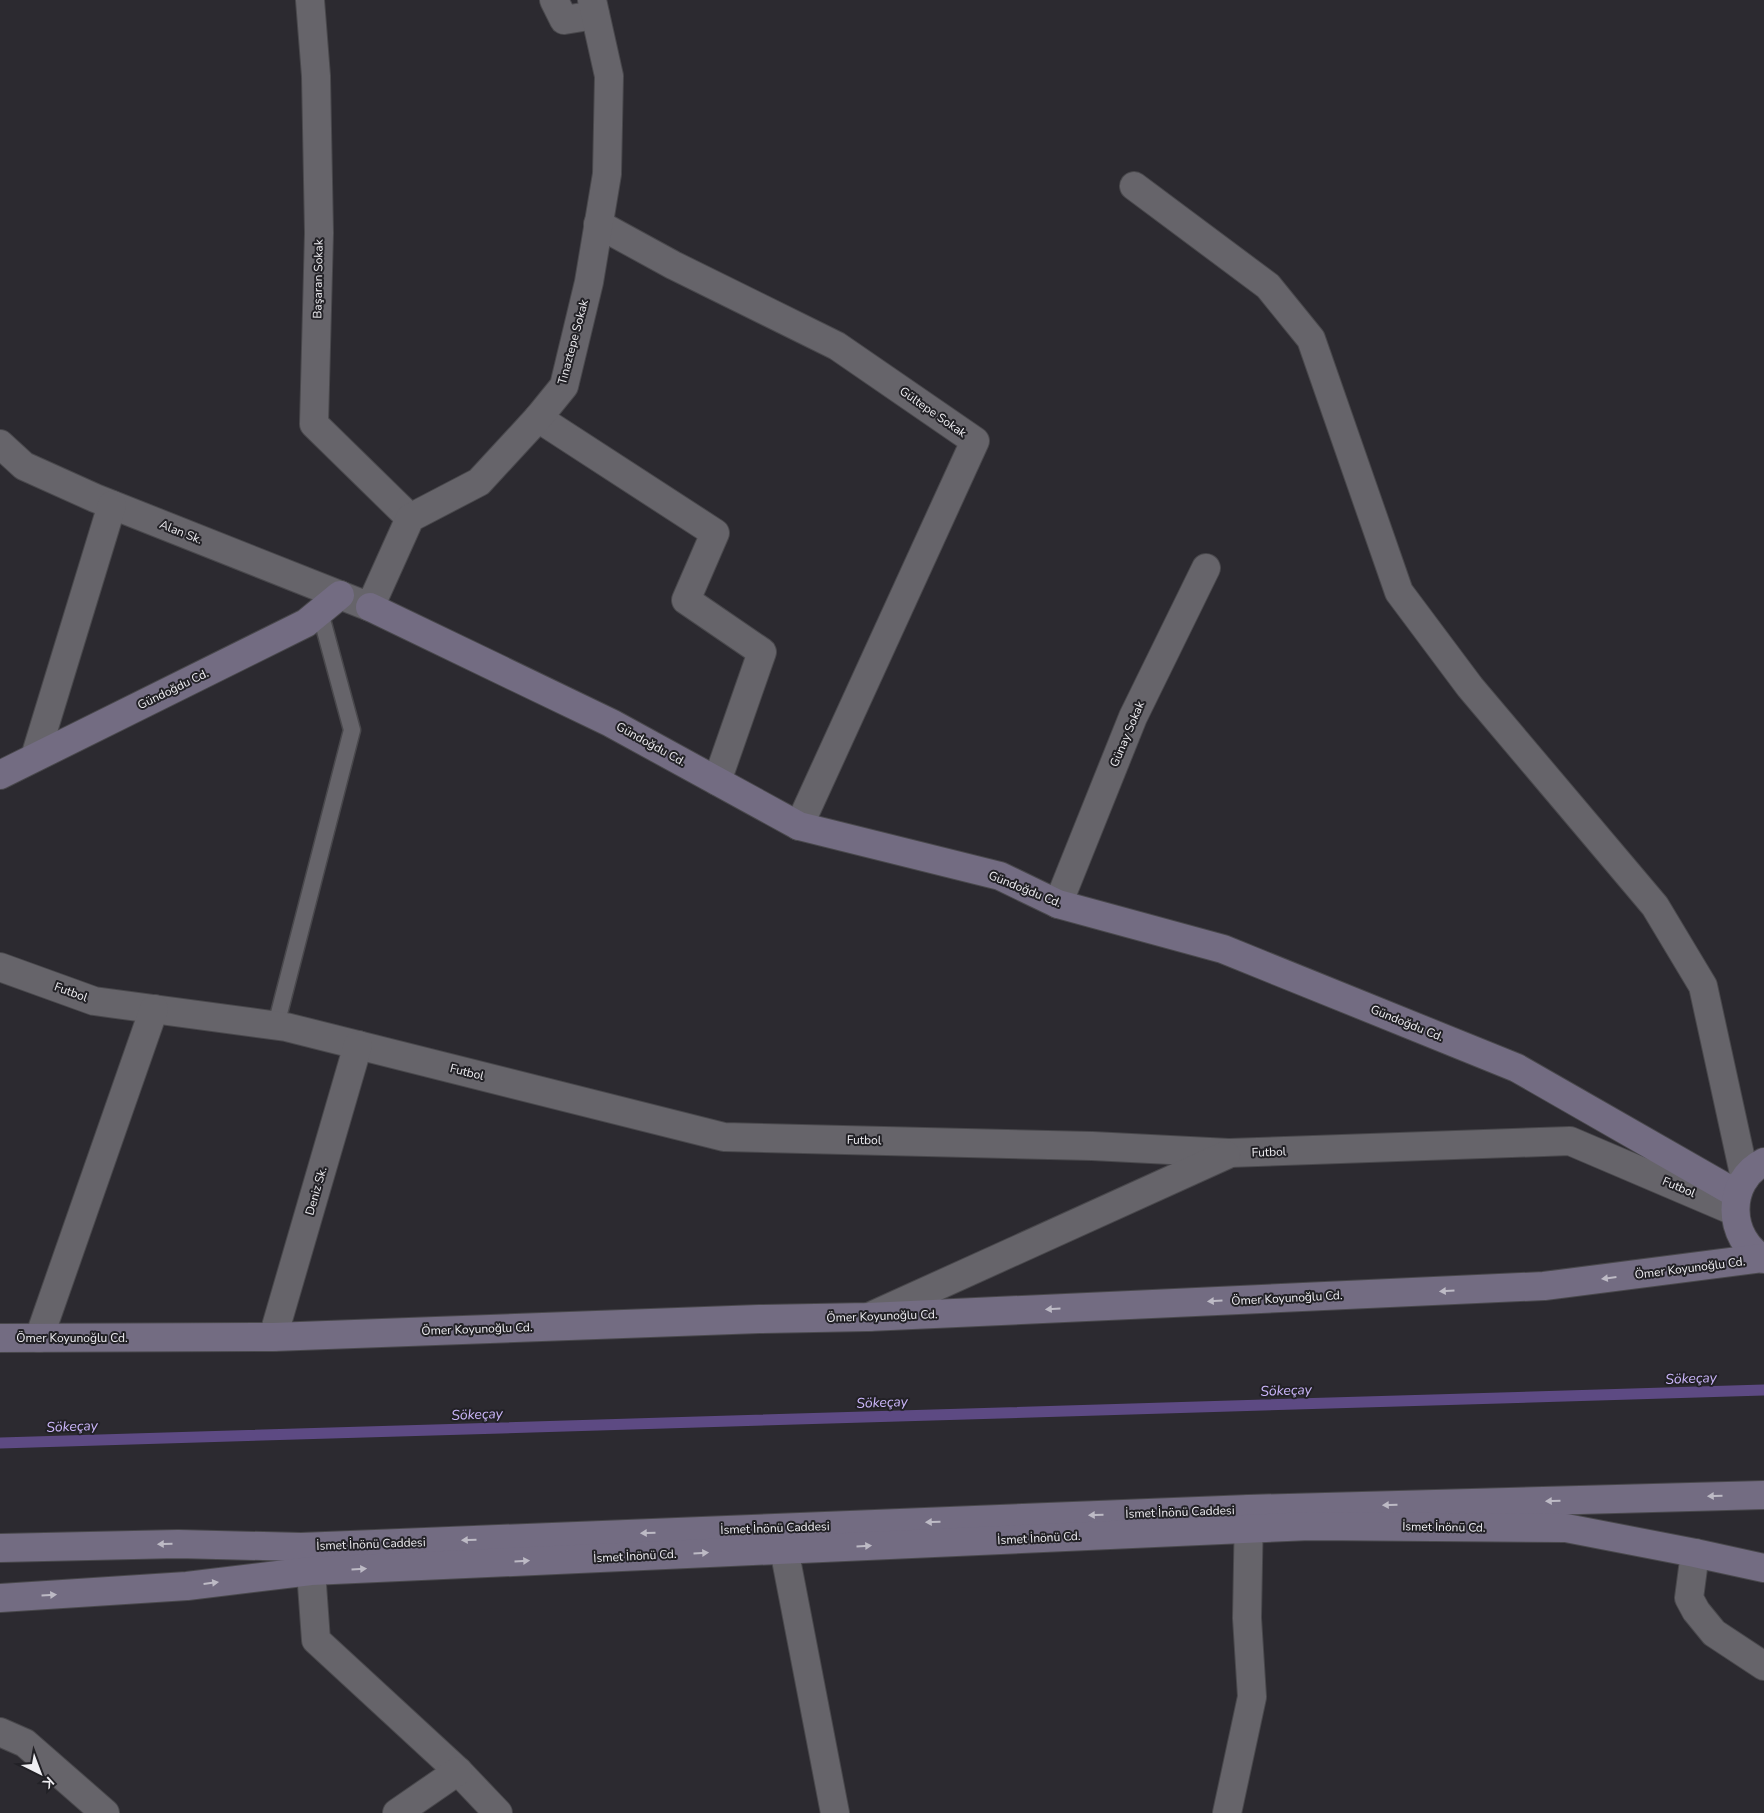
<svg xmlns="http://www.w3.org/2000/svg" width="1764" height="1813" viewBox="0 0 1764 1813" font-family="'Nunito Sans',sans-serif">
  <rect width="100%" height="100%" fill="#2c2a30"/>
  <g fill="none" stroke-linecap="round" stroke-linejoin="round">
    <polyline stroke="#5d4a83" stroke-width="11" points="0,1443 1764,1390"/>
    <g stroke="#49484c" stroke-width="19">
      <polyline id="lane" points="276,1025 352,730 320,612"/>
    </g>
    <g stroke="#49484c" stroke-width="30">
      <g id="street">
        <polyline points="310,0 316,76 319,233 314,424 410,518"/>
        <polyline points="554,0 564,20 595,15"/>
        <polyline points="1134,186 1268,286 1311,339 1399,592 1470,687 1655,906 1703,986 1745,1178"/>
        <polyline points="598,224 673,265 837,346 975,441 799,826"/>
        <polyline points="538,418 715,533 686,600 762,652 717,781"/>
        <polyline points="0,444 24,466 95,498 370,607 410,518 479,482 538,418 564,386 589,282 607,174 609,76 592,0"/>
        <polyline points="35,757 112,505"/>
        <polyline points="1058,904 1133,717 1206,568"/>
        <polyline points="0,967 94,1001 286,1027 724,1137 1092,1146 1229,1153 1570,1141 1734,1211"/>
        <polyline points="869,1317 1226,1155"/>
        <polyline points="273,1337 358,1045"/>
        <polyline points="39,1338 154,1009"/>
        <polyline points="784,1549 835,1813"/>
        <polyline points="1695,1553 1689,1598 1696,1611 1714,1633 1764,1666"/>
        <polyline points="311,1571 316,1640 458,1771 498,1813"/>
        <polyline points="0,1732 25,1743 105,1813"/>
        <polyline points="397,1813 458,1771"/>
        <polyline points="1227,1813 1252,1697 1247,1618 1249,1509"/>
      </g>
    </g>
    <g stroke="#49484c" stroke-width="30">
      <g id="secondary">
        <polyline points="370,607 611,723 799,826 1000,876 1058,904 1223,949 1517,1068 1737,1194"/>
        <polyline points="0,775 306,623 340,595"/>
        <path d="M1764,1162C1725,1181 1727,1239 1764,1259"/>
        <polyline points="0,1338 273,1337 759,1319 868,1317 1544,1286 1762,1258"/>
        <polyline points="0,1548 178,1544 301,1547 1249,1509 1764,1495"/>
        <polyline points="0,1598 187,1586 311,1571 1310,1526 1566,1528 1695,1553 1764,1568"/>
      </g>
    </g>
    <use href="#lane" stroke="#66646a" stroke-width="16"/>
    <use href="#street" stroke="#66646a" stroke-width="28"/>
    <use href="#secondary" stroke="#736c82" stroke-width="28"/>
  </g>
  <defs><path id="oneway-solid" d="M-6-.8H1V-3.2L6.5 0L1 3.2V.8H-6Z" transform="scale(1.25)"/></defs>
  <g fill="#bdbac5">
    <use href="#oneway-solid" transform="translate(1609 1278) rotate(173)"/>
    <use href="#oneway-solid" transform="translate(1447 1291) rotate(177)"/>
    <use href="#oneway-solid" transform="translate(1215 1301) rotate(177)"/>
    <use href="#oneway-solid" transform="translate(1053 1309) rotate(177)"/>
    <use href="#oneway-solid" transform="translate(1715 1496) rotate(178)"/>
    <use href="#oneway-solid" transform="translate(1553 1501) rotate(178)"/>
    <use href="#oneway-solid" transform="translate(1390 1505) rotate(178)"/>
    <use href="#oneway-solid" transform="translate(1096 1515) rotate(178)"/>
    <use href="#oneway-solid" transform="translate(933 1522) rotate(178)"/>
    <use href="#oneway-solid" transform="translate(648 1533) rotate(178)"/>
    <use href="#oneway-solid" transform="translate(469 1540) rotate(178)"/>
    <use href="#oneway-solid" transform="translate(165 1544) rotate(179)"/>
    <use href="#oneway-solid" transform="translate(864 1546) rotate(-3)"/>
    <use href="#oneway-solid" transform="translate(701 1553) rotate(-3)"/>
    <use href="#oneway-solid" transform="translate(522 1561) rotate(-3)"/>
    <use href="#oneway-solid" transform="translate(359 1569) rotate(-3)"/>
    <use href="#oneway-solid" transform="translate(211 1583) rotate(-7)"/>
    <use href="#oneway-solid" transform="translate(49 1595) rotate(-4)"/>
  </g>
  <g text-anchor="middle" stroke-width="4" stroke-linejoin="round" paint-order="stroke">
    <g font-size="12" fill="#efeef2" stroke="#222126">
      <text transform="translate(318 279) rotate(-89)" y="4">Başaran Sokak</text>
      <text transform="translate(573 342) rotate(-75)" y="4">Tınaztepe Sokak</text>
      <text transform="translate(933 412) rotate(35)" y="4">Gültepe Sokak</text>
      <text transform="translate(181 532) rotate(22)" y="4">Alan Sk.</text>
      <text transform="translate(173 689) rotate(-26)" y="4">Gündoğdu Cd.</text>
      <text transform="translate(1127 734) rotate(-67)" y="4">Günay Sokak</text>
      <text transform="translate(651 744) rotate(29)" y="4">Gündoğdu Cd.</text>
      <text transform="translate(1025 889) rotate(22)" y="4">Gündoğdu Cd.</text>
      <text transform="translate(71 992) rotate(20)" y="4">Futbol</text>
      <text transform="translate(1407 1023) rotate(22)" y="4">Gündoğdu Cd.</text>
      <text transform="translate(467 1072) rotate(14)" y="4">Futbol</text>
      <text transform="translate(864 1140) rotate(1)" y="4">Futbol</text>
      <text transform="translate(1269 1152) rotate(-2)" y="4">Futbol</text>
      <text transform="translate(1679 1187) rotate(23)" y="4">Futbol</text>
      <text transform="translate(316 1191) rotate(-74)" y="4">Deniz Sk.</text>
      <text transform="translate(1690 1268) rotate(-7)" y="4">Ömer Koyunoğlu Cd.</text>
      <text transform="translate(1287 1298) rotate(-3)" y="4">Ömer Koyunoğlu Cd.</text>
      <text transform="translate(882 1316) rotate(-2)" y="4">Ömer Koyunoğlu Cd.</text>
      <text transform="translate(477 1329) rotate(-2)" y="4">Ömer Koyunoğlu Cd.</text>
      <text x="72" y="1342">Ömer Koyunoğlu Cd.</text>
      <text transform="translate(1180 1512) rotate(-2)" y="4">İsmet İnönü Caddesi</text>
      <text transform="translate(1444 1527) rotate(1)" y="4">İsmet İnönü Cd.</text>
      <text transform="translate(775 1528) rotate(-2)" y="4">İsmet İnönü Caddesi</text>
      <text transform="translate(1039 1538) rotate(-3)" y="4">İsmet İnönü Cd.</text>
      <text transform="translate(371 1544) rotate(-2)" y="4">İsmet İnönü Caddesi</text>
      <text transform="translate(635 1556) rotate(-3)" y="4">İsmet İnönü Cd.</text>
    </g>
    <g font-size="14" font-style="italic" fill="#cbb6fa" stroke="#222126">
      <text transform="translate(1691 1378) rotate(-2)" y="5">Sökeçay</text>
      <text transform="translate(1286 1390) rotate(-2)" y="5">Sökeçay</text>
      <text transform="translate(882 1402) rotate(-2)" y="5">Sökeçay</text>
      <text transform="translate(477 1414) rotate(-2)" y="5">Sökeçay</text>
      <text transform="translate(72 1426) rotate(-2)" y="5">Sökeçay</text>
    </g>
  </g>
  <g transform="translate(40 1773) rotate(138)" stroke="#222126" stroke-width="4" paint-order="stroke">
  <path d="M0-4L9 19L0 12L-9 19Z" fill="#efeef2"/>
  <text y="-8" font-size="14" font-weight="bold" text-anchor="middle" fill="#efeef2">K</text>
  </g>
</svg>
